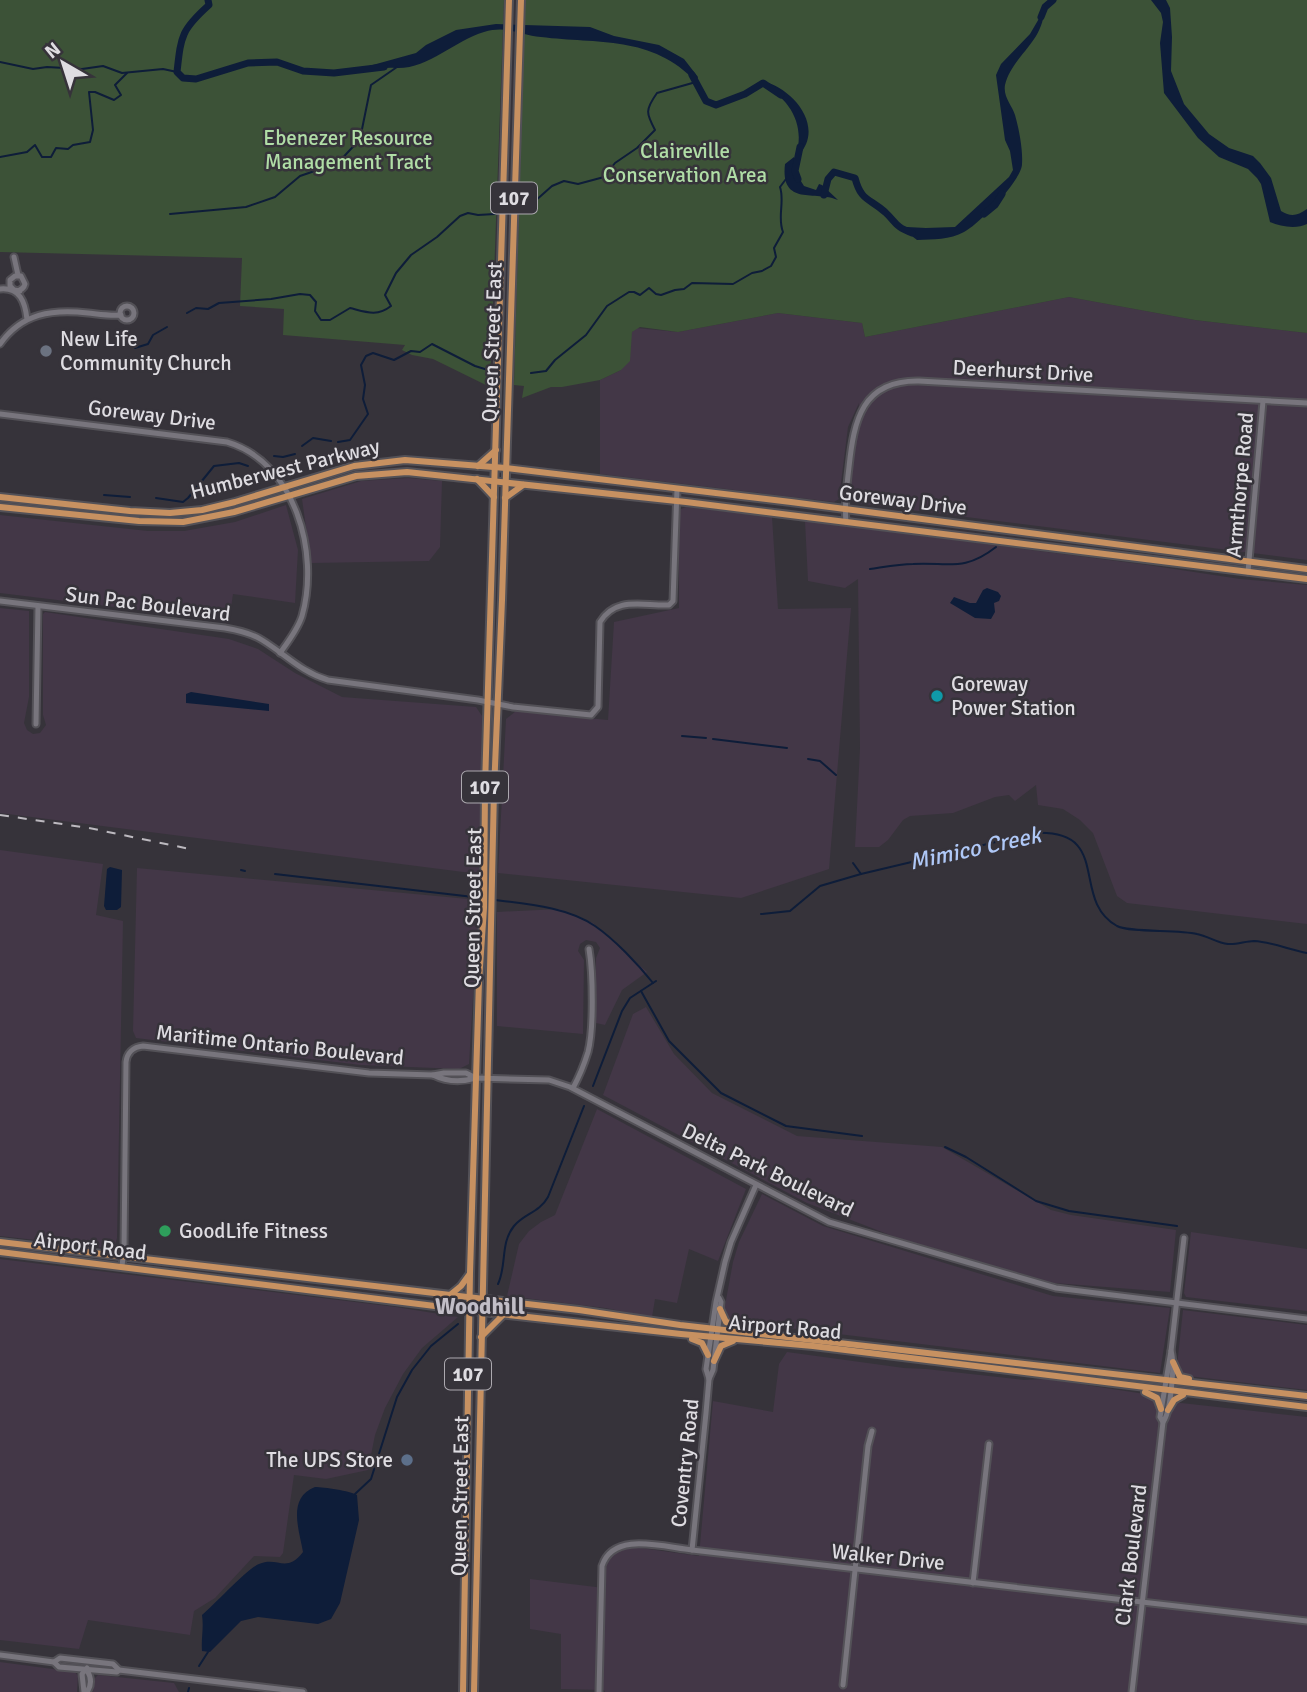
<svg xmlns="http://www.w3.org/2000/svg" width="1307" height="1692" viewBox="0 0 1307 1692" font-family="Signika,sans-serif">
  <rect width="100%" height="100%" fill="#36333a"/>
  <g fill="#433747">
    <polygon points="1069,297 1195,320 1307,333 1307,560 855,503 850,487 859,403 848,427 839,499 834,502 600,474 600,380 621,370 632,332 636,328 678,332 778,313 862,323 865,337"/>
    <polygon points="408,478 442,481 440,547 429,561 311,563 302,499 361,481"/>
    <polygon points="286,505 298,550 295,603 233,594 229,621 0,593 0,515 148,531 184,531 235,522"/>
    <polygon points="686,507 772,517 778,609 851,608 829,869 741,898 498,873 506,719 516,711 608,720 614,622 679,608 679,516 681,509"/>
    <polygon points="805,521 1148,565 1240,579 1307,585 1307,924 1127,903 1117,896 1093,833 1080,820 1063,809 1038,805 1036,785 1015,801 1009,795 995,797 953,813 910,816 903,820 888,840 879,847 855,847 860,748 858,579 845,588 808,581"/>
    <polygon points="0,608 29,611 29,697 24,723 27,730 33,734 40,733 46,725 43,715 43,614 45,612 229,639 258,649 295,673 342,697 476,707 482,716 479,874 0,813"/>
    <polygon points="0,850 103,864 96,915 123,921 117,1238 114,1249 0,1236"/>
    <polygon points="137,868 479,900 469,1064 459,1069 361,1065 136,1038 133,1031"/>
    <polygon points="559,909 593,923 647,972 622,990 605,1025 596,1023 596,958 600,948 596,942 586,940 580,944 578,951 584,960 583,1034 497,1026 497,912"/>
    <polygon points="646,1007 674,1054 712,1093 797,1136 942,1147 1051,1210 1071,1215 1176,1230 1170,1292 1054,1283 895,1237 807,1203 603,1095 633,1014"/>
    <polygon points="597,1109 746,1189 718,1261 689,1249 677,1303 655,1299 652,1317 605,1308 507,1296 519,1244 529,1231 541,1222 555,1215"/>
    <polygon points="762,1194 823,1226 1053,1296 1170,1308 1160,1373 732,1321 724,1311 733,1262 739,1242"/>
    <polygon points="1191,1232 1307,1249 1307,1311 1186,1297 1184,1293"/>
    <polygon points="0,1259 396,1307 458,1317 422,1348 403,1374 385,1408 375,1435 368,1470 326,1479 294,1475 283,1553 280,1557 254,1556 215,1598 194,1611 190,1635 88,1620 79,1649 0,1640"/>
    <polygon points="1183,1310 1307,1325 1307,1390 1188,1376 1182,1374 1177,1366"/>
    <polygon points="787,1352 904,1368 926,1369 1024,1380 1044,1379 1073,1383 1145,1394 1154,1400 1307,1417 1307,1692 605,1692 604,1690 561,1689 561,1634 530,1629 530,1579 604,1588 605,1569 610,1558 619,1551 630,1548 641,1548 699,1556 713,1401 773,1412 779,1364"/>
    <polygon points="0,1662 75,1672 78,1676 77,1692 0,1692"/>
    <polygon points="98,1675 174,1683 179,1692 93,1692 94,1679"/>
  </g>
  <g fill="#3c5237">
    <polygon points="0,0 504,0 490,387 433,359 412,355 402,350 405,345 283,335 284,309 240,306 242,258 0,252"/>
    <polygon points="525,0 1307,0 1307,333 1195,320 1069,297 865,337 862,323 778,313 678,332 640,327 632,332 630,361 621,370 600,380 562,387 551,387 522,398 524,386 514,385"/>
  </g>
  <g fill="#0e1d39">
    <path d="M1151,0H1166L1170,8L1172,37L1171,71L1184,104L1209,134L1229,148L1253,156L1260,163L1271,178L1281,211C1291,217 1297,216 1307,209V224C1297,229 1281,227 1270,222L1261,184L1257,178L1248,169L1219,157L1198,138L1164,93L1160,43L1163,22L1161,13Z"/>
    <path d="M1044,10C1043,43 1012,56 1005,85C1003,97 1012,105 1015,115C1019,129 1023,149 1022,164C1022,180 979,224 964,232C950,240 933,239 917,240L903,229L907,227L926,228L955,227L1009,177L1013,170L1010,151L1005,140L996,75L1001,64L1030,34Z"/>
    <path d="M496,24L590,27L614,36L659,45L684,59L698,77L696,82C653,35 597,44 541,37C519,35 507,25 484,32C454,41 427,70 395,68C385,67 379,70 369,66L416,53L426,45L456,30Z"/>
    <path d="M762,81C793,88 826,127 798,156L796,155C806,123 788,96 759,83Z"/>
    <path d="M794,157V170L804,186L816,190L819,184L822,185L838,200C816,190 780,207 785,164Z"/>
    <polygon points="987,588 998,592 1001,596 999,601 994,603 995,612 991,619 975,618 950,603 954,597 970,603 976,603 983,590"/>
    <polygon points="191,692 269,704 269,711 186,703 186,694"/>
    <polygon points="110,867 122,870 121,907 117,910 106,910 104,906 107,869"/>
    <path d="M315,1487C324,1487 350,1491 357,1495L359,1520L340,1603L331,1619L318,1624L258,1617L241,1621L210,1652L202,1651C201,1638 204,1628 202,1615C214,1605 248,1568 259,1564C278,1556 286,1574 303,1552C299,1529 287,1498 315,1487Z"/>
  </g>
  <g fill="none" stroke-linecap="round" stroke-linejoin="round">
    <g stroke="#0e1d39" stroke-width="2">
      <polyline points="0,62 33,69 47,67 82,69 103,66 122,73 163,69 177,72"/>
      <polyline points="0,157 27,152 35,145 42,157 51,157 56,148 68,149 73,145 90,142 93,130 89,92 95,92 114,100 121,95 115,85 127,73"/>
      <path d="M526,209L552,186L564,181L578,184L604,177L615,163L637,148L655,130C646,113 645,110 657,93L696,82"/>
      <polyline points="170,214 246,207 275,197 300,176 338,163 360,139 371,85 397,67"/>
      <path d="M187,313L196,308L208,309L219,303L271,299L300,294L310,295L316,302L315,311L321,320H330L350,308C366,312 377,317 391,306L385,295L396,273L411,255L437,237L460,216L468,213L478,215L495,214"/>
      <polyline points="135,348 148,344 153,335 167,327"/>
      <path d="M531,373L546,371L555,360L586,335L607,306L629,292H634L640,295L649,288L656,294L661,295L675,290L684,289L692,283L733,284L752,273L762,271L771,266L776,257L774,248L783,232C777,217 785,202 780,187L786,179"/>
      <polyline points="338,442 350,440 368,414 363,399 365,385 361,365 366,356 373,353 394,360 411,351 420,352 432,344 475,366 488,370"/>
      <polyline points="302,446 313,438 331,441"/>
      <polyline points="274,456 283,457 295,454"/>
      <polyline points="104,495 130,497"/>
      <polyline points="156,498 183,502 188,498 214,466 239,463 248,466"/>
      <path d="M870,569C884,567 899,564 913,564C949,562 964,572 996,547"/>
      <polyline points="682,736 706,738"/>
      <polyline points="713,739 787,748"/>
      <polyline points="808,759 820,761 836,775"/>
      <polyline points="853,863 861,874"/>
      <polyline points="241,870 245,871"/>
      <polyline points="275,874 482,898"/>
      <path d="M495,900C527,904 567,907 595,926C614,939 638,964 653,983"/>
      <path d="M761,914L790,911L820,886L861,874L1034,833C1114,829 1069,899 1117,926C1131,933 1178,929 1197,934C1208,936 1217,943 1228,944C1236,945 1246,941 1254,941C1272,942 1290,950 1307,953"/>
      <polyline points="641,991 669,1041 721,1093 786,1126 862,1136"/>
      <polyline points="593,1086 622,1011 630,998 656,981"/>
      <polyline points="945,1147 966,1157 1036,1201 1069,1211 1177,1226"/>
      <path d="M498,1284C507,1265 500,1243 514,1226C525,1213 539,1213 548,1197L584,1106"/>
      <polyline points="355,1494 371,1479 397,1397 412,1370 431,1346 458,1324"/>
      <polyline points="199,1666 208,1652"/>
      <polyline points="188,1692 189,1688"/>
    </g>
    <g stroke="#0e1d39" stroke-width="7">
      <path d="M208,0L209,5C181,30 181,36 177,72L183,78L196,79L248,63L277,62L303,71L334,73L384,67"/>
      <polyline points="1041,17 1045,7 1053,0"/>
      <polyline points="692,75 706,101 716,105 745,94 763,83 781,95"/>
      <polyline points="798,179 795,171 800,147"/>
      <path d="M824,195L828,179L834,172L855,178C861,201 869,198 885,212C897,223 894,226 912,233"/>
      <polyline points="984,214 995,205 1002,194"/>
    </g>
    <g stroke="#535157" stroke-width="9">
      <g id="minor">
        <polyline points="14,257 18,275"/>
        <path d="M0,289C20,287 25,302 27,319"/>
        <path d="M16,292C20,290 24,289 25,284L21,276H15L10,280V286L14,290L20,291"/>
        <circle cx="127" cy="313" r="7"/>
        <path d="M0,344C22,313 52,309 88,313C98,314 110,316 121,315"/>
        <path d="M0,414L227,442C295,462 320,553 302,616C298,629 288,642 280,653"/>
        <path d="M846,522C844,503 847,485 849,467C854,420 862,380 919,381L1307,403"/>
        <polyline points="1248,572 1263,401"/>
        <path d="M0,601L225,628C237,630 251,633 262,640C285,654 301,672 328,680L478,700L513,707L591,715L598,707L600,622C616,596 642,606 669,605L673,601L677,489"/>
        <polyline points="36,724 38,606"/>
        <path d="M433,1075C447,1082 462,1082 476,1078L549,1080L570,1087L829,1222L1056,1288L1307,1319"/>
        <path d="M573,1088C579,1077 584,1065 588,1052C594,1029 593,973 589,949"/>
        <path d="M122,1266L124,1249L126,1062C127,1053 133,1047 143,1046L369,1073L433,1075L444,1073H466L476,1078"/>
        <polyline points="709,1379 713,1370 721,1302 719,1298"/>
        <polyline points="1163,1422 1160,1417 1171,1351 1184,1238"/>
        <polyline points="692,1550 706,1413 709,1379 706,1369 716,1302 725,1262 731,1242 756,1185"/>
        <polyline points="973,1583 989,1444"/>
        <polyline points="0,1655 54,1662 59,1667 117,1672 119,1670 303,1692"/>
        <polyline points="54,1662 60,1658 113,1664 119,1670"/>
        <path d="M87,1670C91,1677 92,1685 87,1692"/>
        <polyline points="843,1685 868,1446 872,1431"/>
        <polyline points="84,1692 82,1674 87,1668"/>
        <path d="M599,1692L602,1566C613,1531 663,1547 692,1550L1307,1621"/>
        <path d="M1132,1692L1163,1422C1171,1412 1175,1363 1171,1351"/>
      </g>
    </g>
    <g stroke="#535157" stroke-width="10">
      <g id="major">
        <polyline points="478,466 496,450"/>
        <polyline points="477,479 494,497"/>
        <polyline points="0,497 130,511 170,513 202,510 235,502 354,466 405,460 506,468 791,502 1307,569"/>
        <polyline points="505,498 523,485"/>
        <polyline points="0,507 139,521 183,522 234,512 356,476 407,472 686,502 1307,579"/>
        <polyline points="0,1242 579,1310 680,1325 1307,1396"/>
        <polyline points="0,1252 491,1313 681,1334 813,1346 1307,1407"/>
        <polyline points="450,1295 461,1286 469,1275"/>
        <polyline points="720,1309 726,1322 742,1326 746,1332"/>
        <polyline points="481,1337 504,1314"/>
        <polyline points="692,1339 702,1343 708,1355"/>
        <polyline points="714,1361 721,1346 733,1341"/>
        <polyline points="1173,1362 1180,1377 1189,1379"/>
        <polyline points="1145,1392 1157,1398 1161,1409"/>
        <polyline points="1168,1410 1174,1400 1183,1395"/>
        <polyline points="463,1692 470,1273 479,981 484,908 485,786 509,0"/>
        <polyline points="474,1692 494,790 502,600 521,0"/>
      </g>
    </g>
    <use href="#minor" stroke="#78757d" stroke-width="5"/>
    <use href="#major" stroke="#c79161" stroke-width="6"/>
    <polyline stroke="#bcb9bf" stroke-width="2" stroke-dasharray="9 9" stroke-linecap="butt" points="0,815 89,828 190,849"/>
  </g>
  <circle fill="#6b7280" stroke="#36333a" stroke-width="2.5" cx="46" cy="351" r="7"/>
  <circle fill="#0f9aa8" stroke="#36333a" stroke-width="2.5" cx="937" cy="696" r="7"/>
  <circle fill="#2e9e5b" stroke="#36333a" stroke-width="2.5" cx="165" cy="1231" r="7"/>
  <circle fill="#5c6f8a" stroke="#36333a" stroke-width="2.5" cx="407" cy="1460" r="7"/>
  <g text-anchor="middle" stroke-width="5" stroke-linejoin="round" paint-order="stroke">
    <g fill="#36333a" stroke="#aca9af" stroke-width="2">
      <rect x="491" y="182.5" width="46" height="31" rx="5"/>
      <rect x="462" y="771.5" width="46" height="31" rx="5"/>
      <rect x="445" y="1358.5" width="46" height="31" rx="5"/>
    </g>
    <g font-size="19" font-weight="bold" fill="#dedce1">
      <text x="514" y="205">107</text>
      <text x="485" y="794">107</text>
      <text x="468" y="1381">107</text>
    </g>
    <g font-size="21" fill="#b0dda6" stroke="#36333a">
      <text x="348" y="145">Ebenezer Resource<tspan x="348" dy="24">Management Tract</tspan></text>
      <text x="685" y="158">Claireville<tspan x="685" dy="24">Conservation Area</tspan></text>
    </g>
    <g font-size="21" fill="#dedce1" stroke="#36333a" text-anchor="start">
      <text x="60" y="346">New Life<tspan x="60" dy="24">Community Church</tspan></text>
      <text x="951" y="691">Goreway<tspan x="951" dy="24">Power Station</tspan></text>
      <text x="179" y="1238">GoodLife Fitness</text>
      <text x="393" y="1467" text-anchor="end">The UPS Store</text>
    </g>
    <g font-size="21" fill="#dedce1" stroke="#36333a">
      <text transform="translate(492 342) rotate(-88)" y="7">Queen Street East</text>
      <text transform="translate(1023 371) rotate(3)" y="7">Deerhurst Drive</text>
      <text transform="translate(152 415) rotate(7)" y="7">Goreway Drive</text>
      <text transform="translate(285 469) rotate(-14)" y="7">Humberwest Parkway</text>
      <text transform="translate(1240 485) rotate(-85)" y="7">Armthorpe Road</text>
      <text transform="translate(903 500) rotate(7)" y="7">Goreway Drive</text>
      <text transform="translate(148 604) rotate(7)" y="7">Sun Pac Boulevard</text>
      <text transform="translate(473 908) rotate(-89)" y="7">Queen Street East</text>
      <text transform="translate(280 1045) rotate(6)" y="7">Maritime Ontario Boulevard</text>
      <text transform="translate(768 1170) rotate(26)" y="7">Delta Park Boulevard</text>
      <text transform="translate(90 1246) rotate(7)" y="7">Airport Road</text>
      <text transform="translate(785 1327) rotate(5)" y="7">Airport Road</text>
      <text transform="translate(685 1463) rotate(-84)" y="7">Coventry Road</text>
      <text transform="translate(460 1496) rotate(-89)" y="7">Queen Street East</text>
      <text transform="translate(1131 1555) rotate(-83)" y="7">Clark Boulevard</text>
      <text transform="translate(888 1557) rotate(6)" y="7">Walker Drive</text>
    </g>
    <g font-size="23" font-style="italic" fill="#afc8f7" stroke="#36333a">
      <text transform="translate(975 848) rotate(-12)" y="8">Mimico Creek</text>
    </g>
    <g font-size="23" font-weight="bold" fill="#c2bec7" stroke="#36333a">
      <text x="480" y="1314">Woodhill</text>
    </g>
  </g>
  <g transform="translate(63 63) rotate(321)" stroke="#36333a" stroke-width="5" paint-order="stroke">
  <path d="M0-5L12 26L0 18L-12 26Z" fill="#dedce1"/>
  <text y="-10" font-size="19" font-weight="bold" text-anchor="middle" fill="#dedce1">N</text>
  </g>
</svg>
